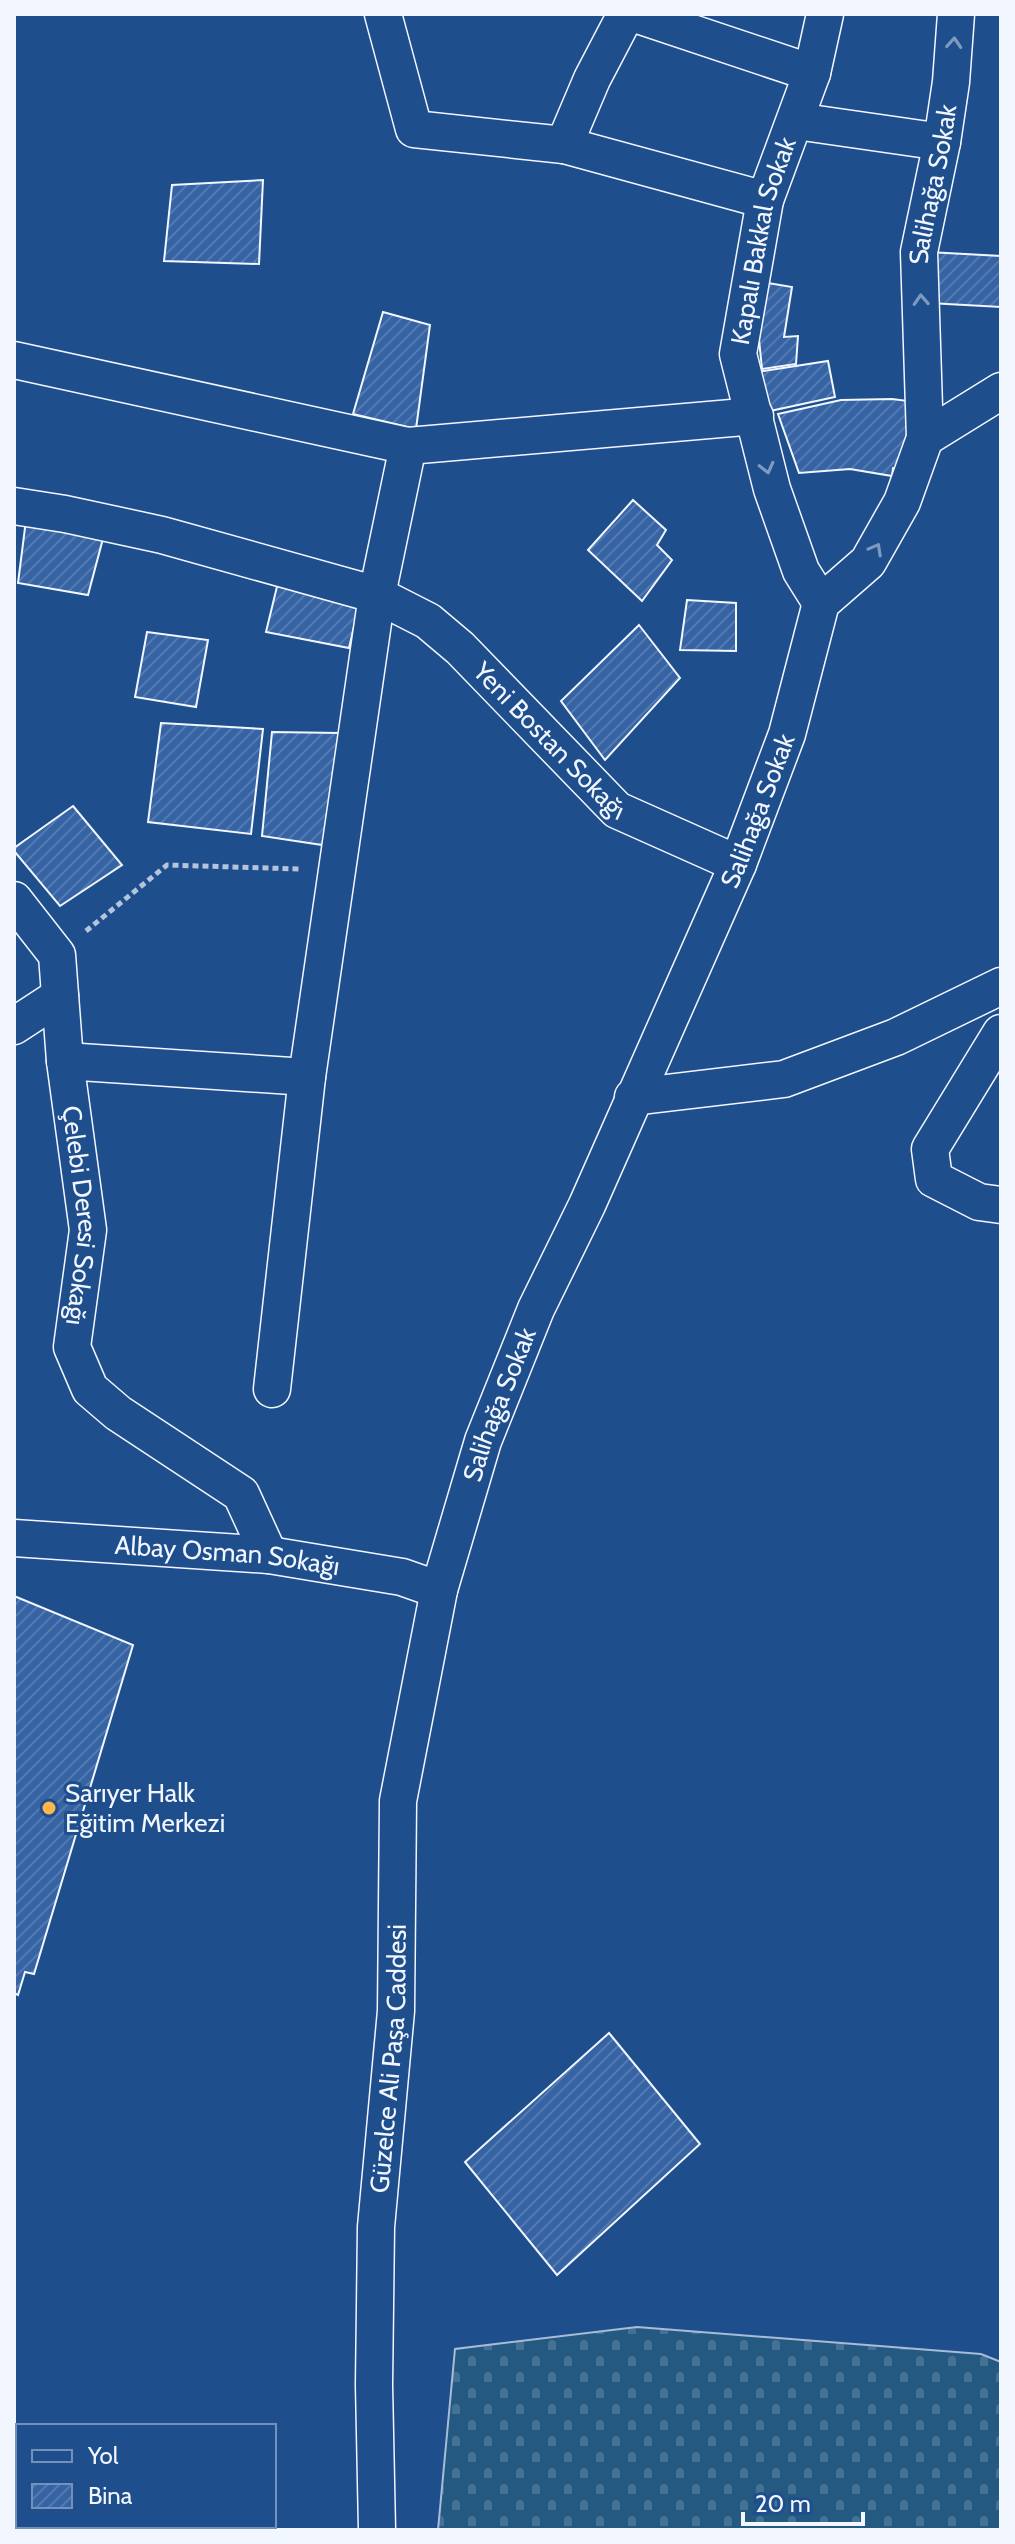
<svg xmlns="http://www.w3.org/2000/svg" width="1015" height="2544" viewBox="0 0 1015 2544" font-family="Cabin,sans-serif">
  <defs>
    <pattern id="cemetery-stones" width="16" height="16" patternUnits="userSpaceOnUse" patternTransform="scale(2)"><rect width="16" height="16" fill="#245a82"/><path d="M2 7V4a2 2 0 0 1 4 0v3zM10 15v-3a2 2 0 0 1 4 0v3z" fill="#447295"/></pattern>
    <pattern id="building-hatch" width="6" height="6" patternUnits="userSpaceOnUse" patternTransform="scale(2)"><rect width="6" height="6" fill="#3563a3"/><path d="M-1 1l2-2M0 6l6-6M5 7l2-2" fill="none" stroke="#537ab1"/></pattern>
  </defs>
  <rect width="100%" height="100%" fill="#1f4e8c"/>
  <polygon fill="url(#cemetery-stones)" stroke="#a8bbd7" stroke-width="2" points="637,2327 981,2354 1001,2362 1001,2530 438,2530 455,2349"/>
  <g fill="url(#building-hatch)" stroke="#f2f6ff" stroke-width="2">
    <polygon points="263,180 259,264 164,261 172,185"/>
    <polygon points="928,252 1001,256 1001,307 929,303"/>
    <polygon points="768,283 792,287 784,337 798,336 796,364 762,369 759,339"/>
    <polygon points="383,312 430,325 416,429 353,414"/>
    <polygon points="828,361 835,397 770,411 757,372"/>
    <polygon points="892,399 916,402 906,466 893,468 892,476 850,469 799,473 778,414 841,400"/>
    <polygon points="633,500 666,530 657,545 672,560 642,601 588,550"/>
    <polygon points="26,520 105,531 88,595 18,583"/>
    <polygon points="281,570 361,597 349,648 266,632"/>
    <polygon points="687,600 736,603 736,651 680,650"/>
    <polygon points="639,625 680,678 605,760 561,701"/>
    <polygon points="147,632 208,640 196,707 135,697"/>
    <polygon points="161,723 263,729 251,834 148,822"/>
    <polygon points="272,732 340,733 329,846 262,836"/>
    <polygon points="73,806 122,865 60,906 14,851 14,848"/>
    <polygon points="14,1596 133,1645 34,1974 25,1972 18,1995 14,1993"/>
    <polygon points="609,2033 700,2144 557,2275 465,2162"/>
  </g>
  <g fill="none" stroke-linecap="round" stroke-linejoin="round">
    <g stroke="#f2f6ff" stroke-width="39">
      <g id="minor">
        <polyline points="383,14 414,129 564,145 592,79 626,14"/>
        <polyline points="635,14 812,73"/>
        <polyline points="796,121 942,142"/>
        <polyline points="564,145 765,200"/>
        <polyline points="14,360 408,446"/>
        <polyline points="925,438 1001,391"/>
        <path id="s1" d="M14,506L65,514L162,535L377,595L428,621L460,648L617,810L738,864"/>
        <path id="s2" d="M821,603L801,571L772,489L738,354L765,200L812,73L825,14"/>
        <path id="s3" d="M14,900L57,955L65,1061L88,1230L72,1347L90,1389L118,1413L241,1494L269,1555"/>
        <polyline points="14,1026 60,996"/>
        <polyline points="1001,1033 930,1149 934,1179 979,1202 1001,1205"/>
        <polyline points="65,1061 307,1077"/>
        <polyline points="633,1097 784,1079 896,1037 1001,986"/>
        <polyline points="272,1389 307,1077 377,595 408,446 755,416"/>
        <path id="s4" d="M14,1538L269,1555L402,1577L439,1590"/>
        <path id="s5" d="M377,2530L374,2385L376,2227L396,2011L398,1801L439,1590L483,1441L536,1309L587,1205L738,864L787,734L821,603L868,562L902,502L925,438L919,252L942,142L951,82L956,14"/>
      </g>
    </g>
    <polyline stroke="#b3c4dc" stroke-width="5" stroke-dasharray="6 4" stroke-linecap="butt" points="86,931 167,865 300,869"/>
    <use href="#minor" stroke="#1f4e8c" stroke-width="36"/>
  </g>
  <defs><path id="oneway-chevron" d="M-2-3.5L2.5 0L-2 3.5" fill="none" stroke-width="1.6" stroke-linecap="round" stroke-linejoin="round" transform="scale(2)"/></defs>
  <g stroke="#7e9ac0">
    <use href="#oneway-chevron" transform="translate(954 43) rotate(-86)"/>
    <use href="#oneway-chevron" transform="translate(921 300) rotate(-93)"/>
    <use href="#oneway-chevron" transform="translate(767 468) rotate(76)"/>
    <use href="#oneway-chevron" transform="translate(876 549) rotate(-61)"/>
  </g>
  <circle fill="#ffb74d" stroke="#1f4e8c" stroke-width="3" cx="49" cy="1808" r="8"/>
  <g text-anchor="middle" stroke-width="6" stroke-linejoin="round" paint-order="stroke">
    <g font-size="26" fill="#f2f6ff" stroke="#1f4e8c">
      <text dy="9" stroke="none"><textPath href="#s5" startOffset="2460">Salihağa Sokak</textPath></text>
      <text dy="9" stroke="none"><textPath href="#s2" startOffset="380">Kapalı Bakkal Sokak</textPath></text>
      <text dy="9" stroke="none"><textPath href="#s1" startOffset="602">Yeni Bostan Sokağı</textPath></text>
      <text dy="9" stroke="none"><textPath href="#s5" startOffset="1788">Salihağa Sokak</textPath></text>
      <text dy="9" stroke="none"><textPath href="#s3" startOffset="332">Çelebi Deresi Sokağı</textPath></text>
      <text dy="9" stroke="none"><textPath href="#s5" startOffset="1140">Salihağa Sokak</textPath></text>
      <text dy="9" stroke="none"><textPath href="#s4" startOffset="214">Albay Osman Sokağı</textPath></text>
      <text dy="9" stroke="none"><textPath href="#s5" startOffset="472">Güzelce Ali Paşa Caddesi</textPath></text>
    </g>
    <g font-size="26" fill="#f2f6ff" stroke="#1f4e8c" text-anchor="start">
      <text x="65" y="1802">Sarıyer Halk<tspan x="65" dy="30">Eğitim Merkezi</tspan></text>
    </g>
  </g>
  <rect width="1015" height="2544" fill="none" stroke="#f2f6ff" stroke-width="32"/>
  <rect x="16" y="2424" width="260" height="104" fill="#1f4e8c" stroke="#7391ba" stroke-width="2"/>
  <rect x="32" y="2450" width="40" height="12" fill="#1f4e8c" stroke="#7391ba" stroke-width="2"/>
  <text x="88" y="2464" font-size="24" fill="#f2f6ff">Yol</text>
  <rect x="32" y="2484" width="40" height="24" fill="url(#building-hatch)" stroke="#7391ba" stroke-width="2"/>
  <text x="88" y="2504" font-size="24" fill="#f2f6ff">Bina</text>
  <path d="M743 2512v12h120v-12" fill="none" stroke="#f2f6ff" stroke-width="4"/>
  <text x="755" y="2512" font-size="24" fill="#f2f6ff" stroke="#1f4e8c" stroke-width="6" paint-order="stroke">20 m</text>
</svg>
